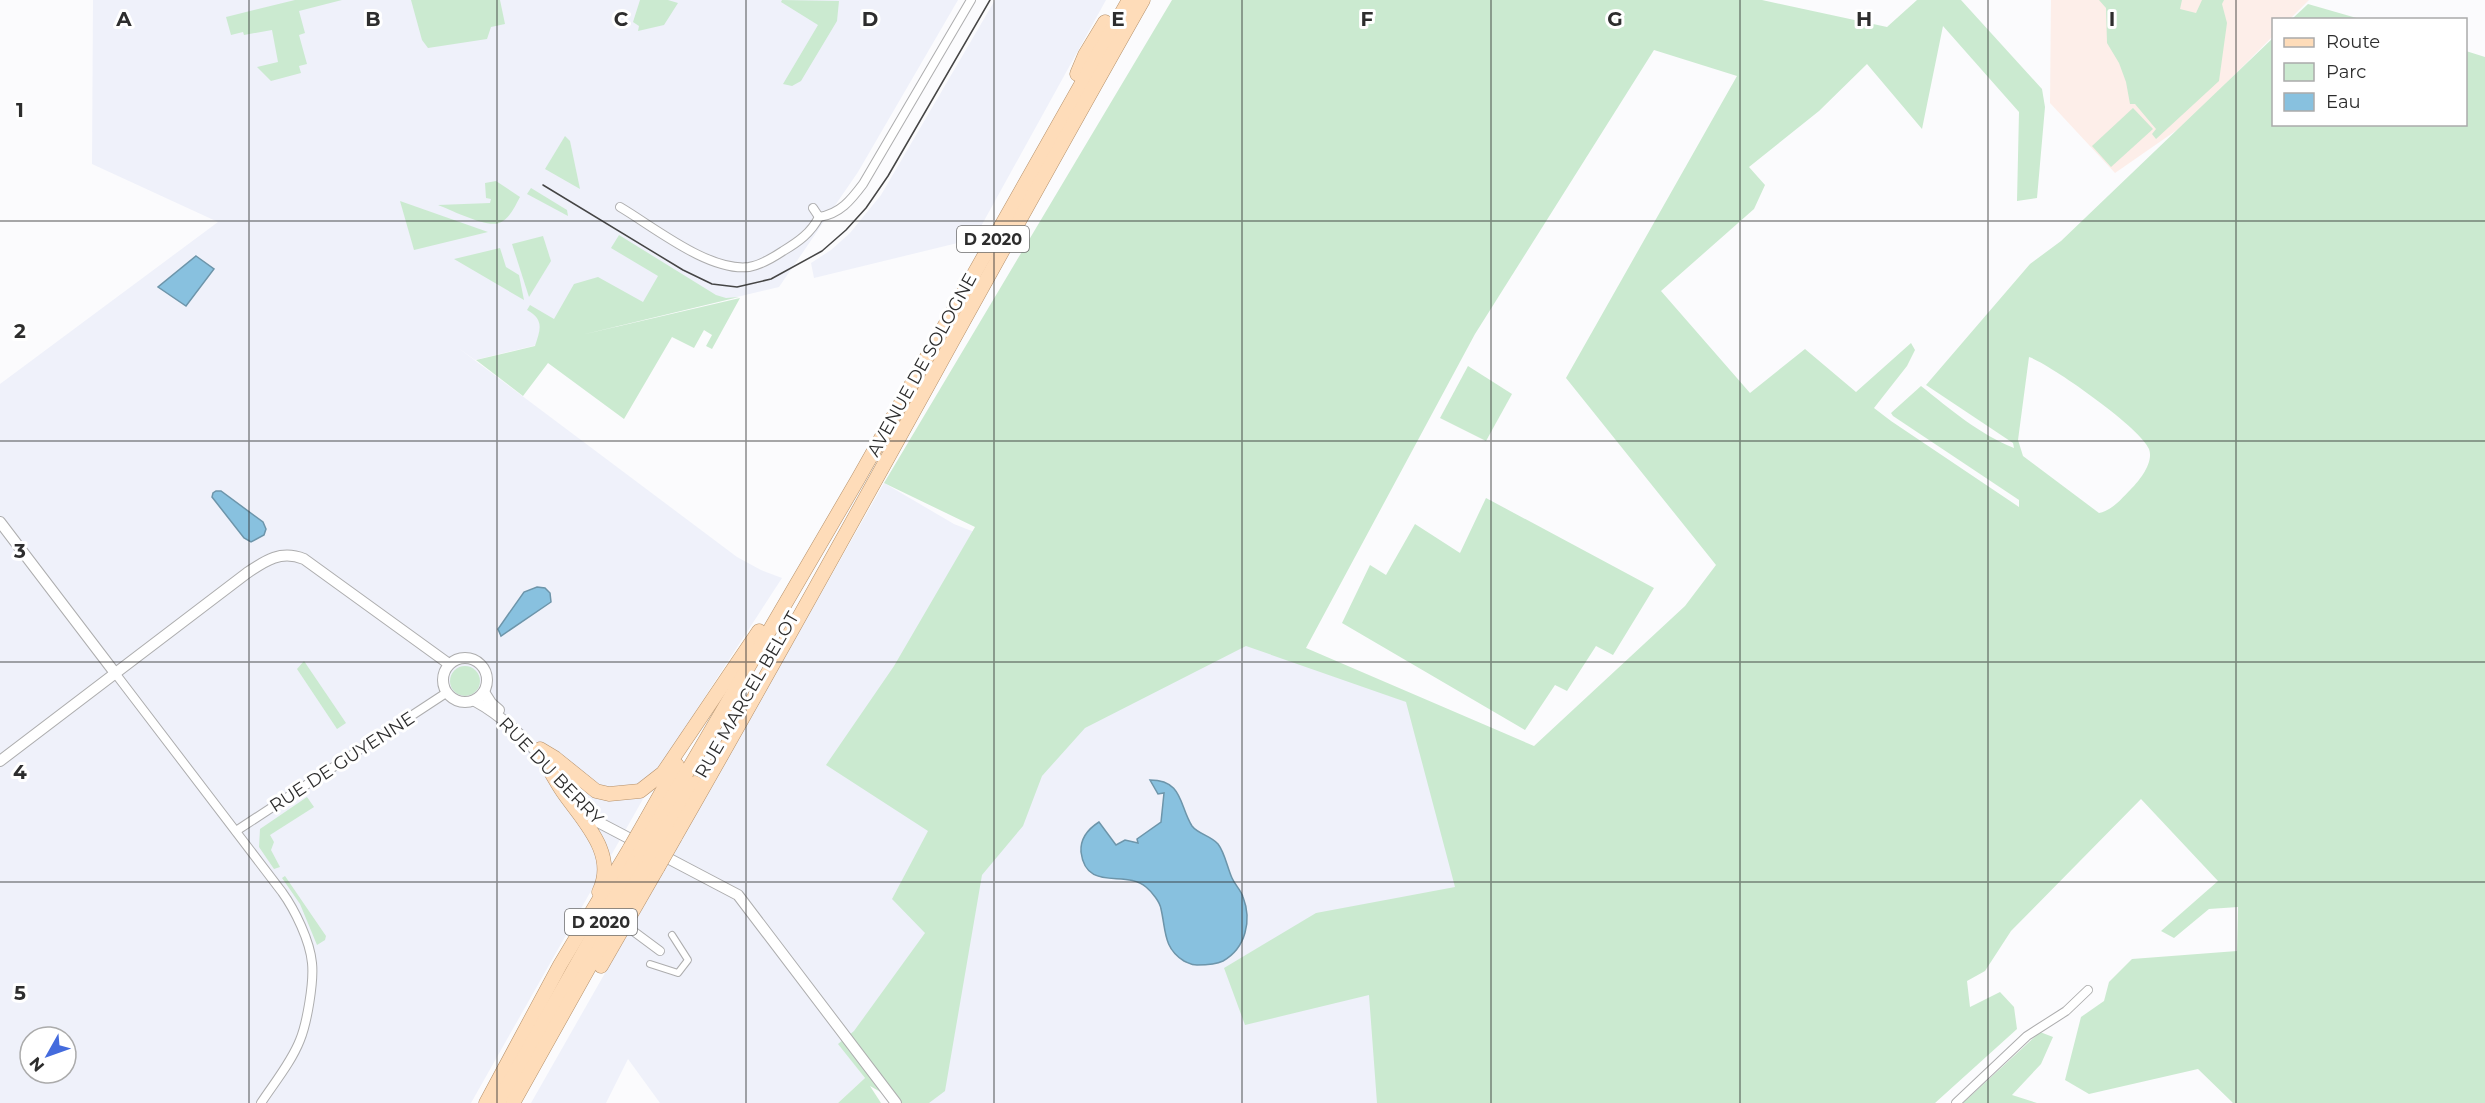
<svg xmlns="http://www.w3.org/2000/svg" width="2485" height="1103" viewBox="0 0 2485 1103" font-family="Montserrat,sans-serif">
  <rect width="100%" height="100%" fill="#fbfbfd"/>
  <g fill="#eff1fa" fill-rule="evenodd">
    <path d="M93,0H958L858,172L779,287L475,360L457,347L737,557L761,570L782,578L673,746L471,1103H0V384L218,222L92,164ZM30,1037H66V1073H30Z"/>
    <polygon points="995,0 1106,0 974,239 814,278 811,263 831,250 850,233 881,195"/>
    <polygon points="884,483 954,524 1406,702 1592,782 1409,1103 907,1103 839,1044 865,1078 838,1103 660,1103 628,1059 606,1103 531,1103"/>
  </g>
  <polygon fill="#fdeee9" points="2051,0 2309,0 2290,19 2274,20 2273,36 2187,123 2115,173 2050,103"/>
  <g fill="#cbead0" fill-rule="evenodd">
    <polygon points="295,0 342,0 299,11 305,33 299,35 307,64 299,66 301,73 271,81 257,67 278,62 272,30 244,35 243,32 231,35 226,17"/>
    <polygon points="411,0 500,0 505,24 491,27 487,39 428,48 422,40"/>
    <polygon points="640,0 668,0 678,3 664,25 638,31 639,26 633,22"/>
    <polygon points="782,0 839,1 837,21 801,81 792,86 783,84 818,25 781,2"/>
    <path d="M1172,0H1762L1887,27L1917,0H1961L2042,89L2045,107L2037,198L2017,201L2019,112L1943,26L1922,129L1867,64L1819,111L1749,167L1765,185L1754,209L1661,291L1750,393L1805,349L1856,392L1911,343L1915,350L1907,366L1874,408L1891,421L2019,507V500L1893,416L1891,413L1921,386C1950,409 1979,434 2014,448L2013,443L1926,385L2030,264L2061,241L2273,38L2274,124H2466V51L2485,57V1103H2233L2198,1069L2089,1094L2065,1080L2081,1017L2104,1001L2109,982L2132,959L2237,951L2238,907L2209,909L2174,938L2161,931L2218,881L2141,799L2011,931L1985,971L1967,981L1970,1007L2000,992L2014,1007L2017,1029L1935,1103H1377L1369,995L1245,1025L1224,968L1316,913L1455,887L1406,702L1246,646L1085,728L1042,776L1023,826L982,875L945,1091L929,1103H900L870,1086L881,1103H838L865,1078L838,1044L854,1031L925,933L892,899L928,831L826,765L894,666L975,527L884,483ZM1654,50L1737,76L1566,378L1716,565L1685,606L1534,746L1306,648L1475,334ZM2029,357C2050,364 2142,429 2149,449C2154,462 2140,480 2131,489C2121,499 2113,510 2099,513L2023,456L2018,440Z"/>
    <polygon points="2099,0 2182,0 2180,9 2196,13 2202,0 2224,0 2222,4 2227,23 2219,81 2156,139 2152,134 2156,129 2135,104 2130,104 2126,82 2119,63 2107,43 2106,8"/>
    <polygon points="2308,4 2360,19 2292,19"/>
    <polygon points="2133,108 2153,129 2111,167 2092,146"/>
    <polygon points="565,136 570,141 580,189 545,169"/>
    <path d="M496,181L520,197C515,206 510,219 499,223C487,228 451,210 438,205L490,203L491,199L486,198L485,183Z"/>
    <polygon points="531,188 567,210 568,216 527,194"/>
    <polygon points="400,201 488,232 414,250"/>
    <path d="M619,235L716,295L726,298L739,297L581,335L740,298L712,349L706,346L712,335L704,330L694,348L672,337L624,419L548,363L523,396L476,360L535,346C540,330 545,320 527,310L530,305L554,319L574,284L598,277L643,302L658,276L611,248Z"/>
    <polygon points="543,236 551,261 529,297 512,244"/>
    <polygon points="500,248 506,267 519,275 524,300 454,259"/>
    <polygon points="1468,366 1512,394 1486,441 1440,418"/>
    <polygon points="1486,498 1654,588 1613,655 1596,646 1567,691 1555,685 1525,730 1342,623 1370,565 1386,575 1415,524 1460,553"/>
    <polygon points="304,661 346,723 337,729 297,669"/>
    <circle cx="465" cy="681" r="15"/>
    <polygon points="307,797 314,807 270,835 274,842 271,850 280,867 274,869 259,847 260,829"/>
    <polygon points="285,876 326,936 325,940 317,945 300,904 282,878"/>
    <polygon points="2040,1032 2053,1037 2041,1064 2012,1095 2037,1103 1963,1103"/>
  </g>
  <g fill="#88c1df" stroke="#6d95aa" stroke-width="1.5">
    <polygon points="196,256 214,269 186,306 158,287"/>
    <polygon points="216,491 221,491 263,522 266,529 264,535 251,542 244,538 212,497 213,493"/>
    <polygon points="537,587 545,588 550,593 551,602 501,636 498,629 524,592"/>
    <path d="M1150,780C1183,780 1179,805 1192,826C1198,834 1211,836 1218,844C1225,853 1227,867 1232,878C1235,885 1241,890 1243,897C1252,920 1246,948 1223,961C1215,965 1206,965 1197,965C1191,965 1189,963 1184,961C1163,948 1166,930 1161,909C1160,902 1152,892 1146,887C1126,869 1086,893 1081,852C1080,838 1088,829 1099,822L1116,845L1125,840L1138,843L1137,839L1161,822L1164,793L1158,794Z"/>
  </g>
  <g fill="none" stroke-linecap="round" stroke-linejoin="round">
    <g stroke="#adadae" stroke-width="8">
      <polyline id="pedestrian" points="650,964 678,973 688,960 672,935"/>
    </g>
    <g stroke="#adadae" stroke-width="10">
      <g id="minor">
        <path d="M620,207C654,227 709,272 749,267C760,265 774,257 783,251C798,242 811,233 819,217"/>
        <path d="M813,208L819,217C840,214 851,200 863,184L971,0"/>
        <path d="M115,673L282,892C295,910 310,941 312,963C314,982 307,1023 300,1040C291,1063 274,1083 261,1103"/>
        <polyline points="236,831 446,693"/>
        <polyline points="625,925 660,951"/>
        <polyline points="1956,1103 2027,1036 2066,1011 2088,990"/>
      </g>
    </g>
    <g stroke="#adadae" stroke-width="12">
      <g id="tertiary">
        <polyline points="0,522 115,673"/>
        <circle cx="465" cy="680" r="22"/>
        <polyline points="484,692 491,703 499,710"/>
        <path d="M475,701C501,715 523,736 543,759"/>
        <polyline points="548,758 574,787"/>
        <path d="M0,761L247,573C266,560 281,550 304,559L449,664"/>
        <polyline points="564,784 598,822 640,844"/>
        <polyline points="660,854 738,895 896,1103"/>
      </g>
    </g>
    <g stroke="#b4906a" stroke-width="15">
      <g id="primary">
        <polyline points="1077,74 1085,55 1105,22"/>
        <polyline points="540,749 555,758 596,791 609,794 640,791 663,773 759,631"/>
        <path d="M544,760C550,770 556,782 563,792C583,821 618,854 599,892"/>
        <polyline points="646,820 677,765"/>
        <polyline points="656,825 858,479 1129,0"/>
        <polyline points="666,832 695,783"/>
        <path d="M675,837C834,560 985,278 1143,0"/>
        <polyline points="601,966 658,867"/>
        <polyline points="486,1103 560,965 630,848"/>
        <polyline points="498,1103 640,853"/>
        <polyline points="513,1103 649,860"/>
      </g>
    </g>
    <use href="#pedestrian" stroke="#fff" stroke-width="6"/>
    <use href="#minor" stroke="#fff" stroke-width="8"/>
    <use href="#tertiary" stroke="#fff" stroke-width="10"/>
    <use href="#primary" stroke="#fedcb9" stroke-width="14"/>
    <polyline stroke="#454545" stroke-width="1.5" points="543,185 683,270 712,284 737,287 771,279 822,251 846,230 866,208 888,176 990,0"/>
    <g stroke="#b4906a" stroke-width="15" stroke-linecap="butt">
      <g id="primary-bridge">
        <polyline points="630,848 646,820"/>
        <polyline points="640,853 656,825"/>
        <polyline points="649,860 666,832"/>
        <polyline points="658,867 675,837"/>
      </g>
    </g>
    <use href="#primary-bridge" stroke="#fedcb9" stroke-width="14"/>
  </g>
  <path fill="none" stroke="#2d2d2d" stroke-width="1.5" stroke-opacity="0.55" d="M249,0V1103M497,0V1103M746,0V1103M994,0V1103M1242,0V1103M1491,0V1103M1740,0V1103M1988,0V1103M2236,0V1103M0,221H2485M0,441H2485M0,662H2485M0,882H2485"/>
  <g text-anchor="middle" stroke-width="6" stroke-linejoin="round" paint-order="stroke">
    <g fill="#fff" stroke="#6c6c6c" stroke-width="1.5">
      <rect x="957" y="226" width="72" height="26" rx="4.5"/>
      <rect x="565" y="909" width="72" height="26" rx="4.5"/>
    </g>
    <g font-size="16" font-weight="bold" fill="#2d2d2d">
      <text x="993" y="245">D 2020</text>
      <text x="601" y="928">D 2020</text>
    </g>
    <g font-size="18" fill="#2d2d2d" stroke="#fff">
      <text transform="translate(922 365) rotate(-61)" y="6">AVENUE DE SOLOGNE</text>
      <text transform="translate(747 695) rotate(-60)" y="6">RUE MARCEL BELOT</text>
      <text transform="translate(342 762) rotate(-33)" y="6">RUE DE GUYENNE</text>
      <text transform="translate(551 771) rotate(46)" y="6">RUE DU BERRY</text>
    </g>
  </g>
  <g font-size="20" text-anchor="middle" font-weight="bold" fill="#2d2d2d" stroke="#fff" stroke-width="6" stroke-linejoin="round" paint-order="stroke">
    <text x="124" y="26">A</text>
    <text x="373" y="26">B</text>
    <text x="621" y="26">C</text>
    <text x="870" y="26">D</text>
    <text x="1118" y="26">E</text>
    <text x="1367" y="26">F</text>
    <text x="1615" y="26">G</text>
    <text x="1864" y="26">H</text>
    <text x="2112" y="26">I</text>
    <text x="20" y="117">1</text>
    <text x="20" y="338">2</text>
    <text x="20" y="558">3</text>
    <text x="20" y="779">4</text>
    <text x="20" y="1000">5</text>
  </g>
  <rect x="2272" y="18" width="195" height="108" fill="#ffffff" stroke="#ababab" stroke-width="1.5"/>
  <rect x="2284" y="38" width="30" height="9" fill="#fedcb9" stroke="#ababab" stroke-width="1.5"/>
  <text x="2326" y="48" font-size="18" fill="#2d2d2d">Route</text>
  <rect x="2284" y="63" width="30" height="18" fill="#cbead0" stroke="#ababab" stroke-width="1.5"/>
  <text x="2326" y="78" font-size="18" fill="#2d2d2d">Parc</text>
  <rect x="2284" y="93" width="30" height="18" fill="#88c1df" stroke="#ababab" stroke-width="1.5"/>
  <text x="2326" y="108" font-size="18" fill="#2d2d2d">Eau</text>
  <g transform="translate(48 1055) rotate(230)"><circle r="28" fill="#ffffff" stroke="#ababab" stroke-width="1.5"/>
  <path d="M0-4.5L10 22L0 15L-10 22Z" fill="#446bdd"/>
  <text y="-9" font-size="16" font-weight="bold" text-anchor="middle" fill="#2d2d2d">N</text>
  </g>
</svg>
